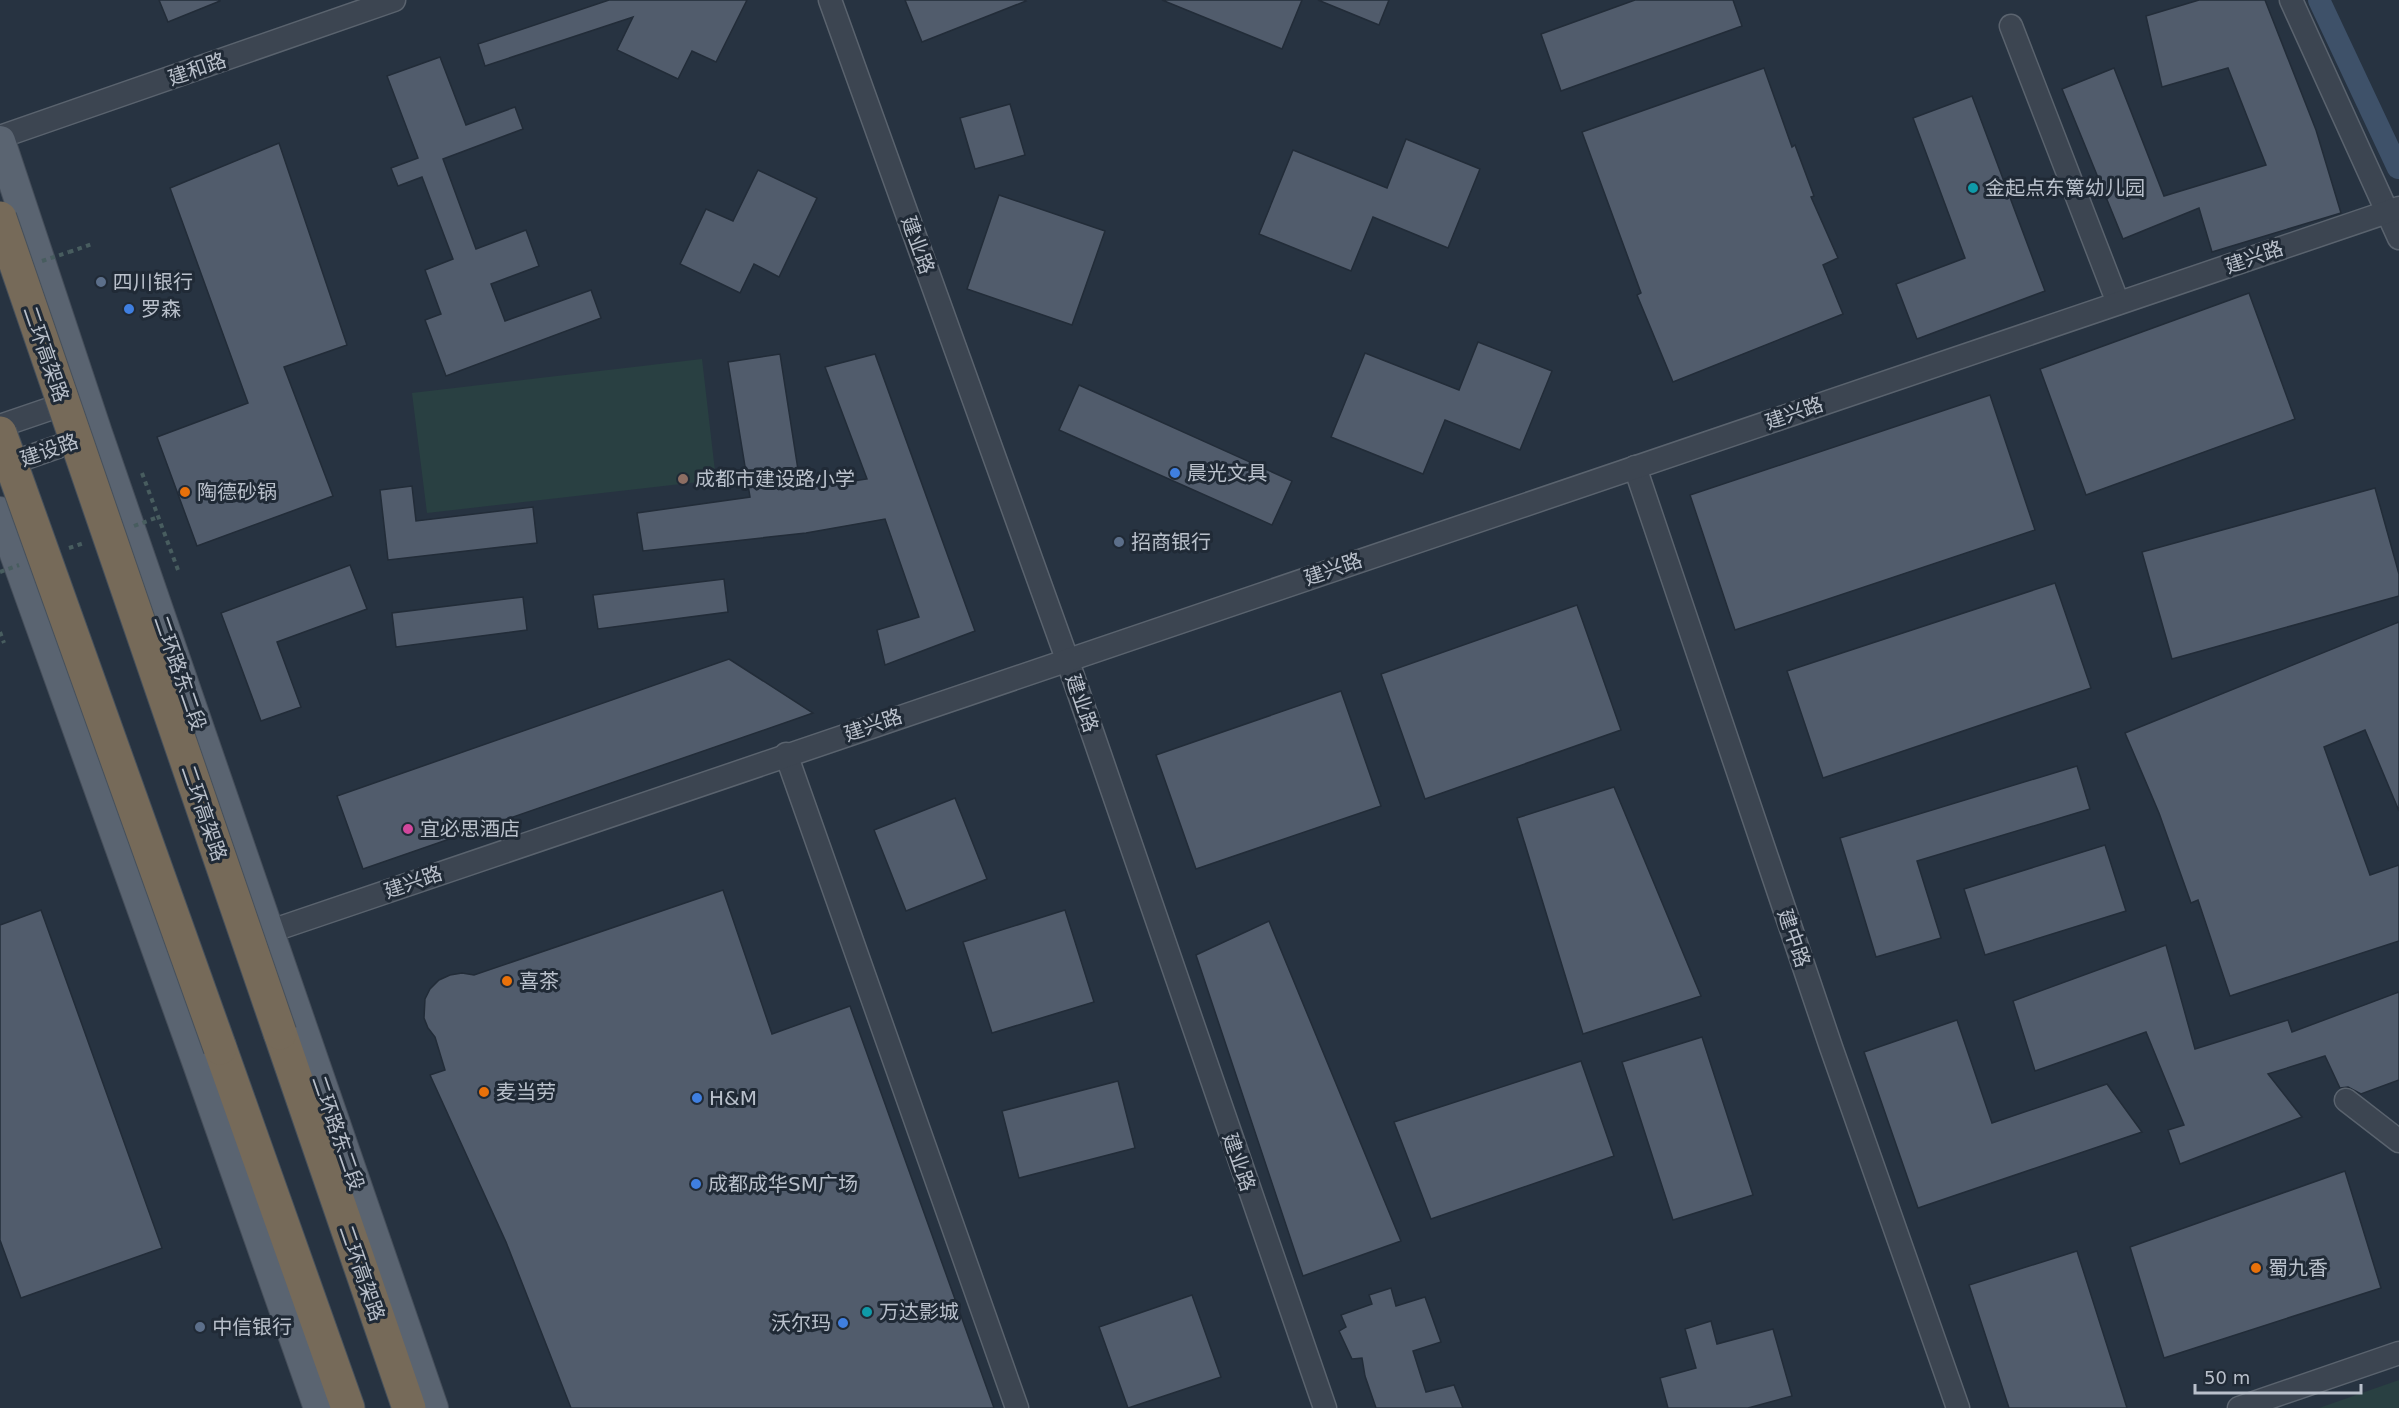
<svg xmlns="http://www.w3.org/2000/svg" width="2399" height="1408" viewBox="0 0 2399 1408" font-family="'DejaVu Sans','Noto Sans SC',sans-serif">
  <rect width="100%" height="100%" fill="#273341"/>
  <g fill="#294042">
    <polygon points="702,359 716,480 427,513 412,393"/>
    <polygon points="2399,1380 2399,1408 2319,1408"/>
  </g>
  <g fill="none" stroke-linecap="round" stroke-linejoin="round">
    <polyline stroke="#3e5169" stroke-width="22" points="2319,0 2398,168"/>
  </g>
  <g fill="#515c6c" stroke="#222c38" stroke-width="1.5">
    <polygon points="159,0 220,0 220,1 168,22"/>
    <polygon points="609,0 747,0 716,62 692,51 678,79 617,50 633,17 485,66 478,44"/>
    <polygon points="905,0 1025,0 1026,1 922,42"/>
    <polygon points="1162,0 1302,0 1282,49"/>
    <polygon points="1318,0 1389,0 1379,25"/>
    <polygon points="1635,0 1733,0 1742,26 1561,91 1541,34"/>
    <polygon points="2199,0 2265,0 2316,130 2341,213 2212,252 2199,208 2123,239 2062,89 2114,68 2164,196 2266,165 2228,68 2162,87 2146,16"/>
    <polygon points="440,57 466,125 515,107 523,129 443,159 476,249 526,230 539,266 491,284 505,321 591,290 601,318 446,376 425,320 441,314 425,270 453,259 422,177 398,186 391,168 418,158 387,76"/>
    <polygon points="1764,68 1792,147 1795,145 1814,196 1811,197 1838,258 1823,265 1843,314 1673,382 1637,295 1641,293 1582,132"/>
    <polygon points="1972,96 2045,291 1917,339 1896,284 1965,258 1913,118"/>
    <polygon points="1010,104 1025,155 975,169 960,118"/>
    <polygon points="1406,139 1480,169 1448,248 1373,217 1351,271 1259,234 1293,150 1387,188"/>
    <polygon points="279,143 347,345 284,367 333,496 197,546 157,437 248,403 170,188"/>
    <polygon points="758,170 817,198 779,277 754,264 740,293 680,264 706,209 733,221"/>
    <polygon points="999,195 1105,231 1072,325 967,289"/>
    <polygon points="2249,293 2295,419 2086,495 2040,369"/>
    <polygon points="1478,342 1552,371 1520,450 1445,420 1423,474 1331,437 1365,353 1459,390"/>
    <polygon points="780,354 801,489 867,479 825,367 875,354 975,631 885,665 877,630 919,617 885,519 806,533 643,551 637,513 750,497 728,362"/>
    <polygon points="1079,385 1292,481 1272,525 1059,430"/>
    <polygon points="1990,395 2035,530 1735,630 1690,495"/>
    <polygon points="412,486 416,521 533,507 537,543 388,560 380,490"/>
    <polygon points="2375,488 2399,574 2399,596 2172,659 2142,552"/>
    <polygon points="350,565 367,609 277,642 301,707 261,721 221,613"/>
    <polygon points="724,579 728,612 598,629 593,595"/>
    <polygon points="2055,583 2091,688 1823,778 1787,671"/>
    <polygon points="523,597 527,630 396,647 392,613"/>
    <polygon points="1577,605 1621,730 1425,799 1381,674"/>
    <polygon points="2399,622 2399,811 2365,730 2324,747 2370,875 2399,865 2399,941 2230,996 2198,900 2191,903 2159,813 2125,733"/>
    <polygon points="729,659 813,713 363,869 337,796"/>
    <polygon points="1341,691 1381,806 1196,869 1156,755"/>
    <polygon points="2077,766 2090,809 1917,861 1941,938 1876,957 1840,838"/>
    <polygon points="1614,787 1701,996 1583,1034 1517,818"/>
    <polygon points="955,798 987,879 906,911 874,830"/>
    <polygon points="2105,845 2126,911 1985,955 1964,889"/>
    <polygon points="723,890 772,1034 850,1006 994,1408 571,1408 506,1242 430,1075 445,1070 435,1037 428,1028 424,1018 425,999 430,989 439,980 450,975 462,973 474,975"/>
    <polygon points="41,910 162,1248 21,1298 0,1240 0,925"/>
    <polygon points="1065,910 1094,1002 992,1033 963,942"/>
    <polygon points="1269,921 1401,1241 1303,1276 1196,955"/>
    <polygon points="2166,945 2195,1049 2288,1020 2292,1032 2399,992 2399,1080 2361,1094 2348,1087 2340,1088 2325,1056 2268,1074 2302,1117 2180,1164 2168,1130 2184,1125 2146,1032 2035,1071 2013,1001"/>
    <polygon points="1957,1020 1992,1123 2107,1084 2142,1132 1918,1208 1864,1052"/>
    <polygon points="1702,1037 1753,1195 1673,1220 1622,1062"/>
    <polygon points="1581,1061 1614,1156 1431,1219 1394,1122"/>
    <polygon points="1118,1081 1135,1148 1019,1178 1002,1111"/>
    <polygon points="2345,1171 2381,1288 2164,1358 2130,1247"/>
    <polygon points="2077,1251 2127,1408 2009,1408 1969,1285"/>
    <polygon points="1391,1288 1396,1306 1425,1297 1441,1342 1413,1351 1426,1392 1454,1385 1463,1408 1376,1408 1365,1376 1362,1358 1352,1359 1339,1331 1346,1327 1341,1315 1372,1304 1369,1295"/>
    <polygon points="1192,1295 1221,1377 1128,1408 1099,1327"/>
    <polygon points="1711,1321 1717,1344 1773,1329 1792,1396 1748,1408 1668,1408 1660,1378 1696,1368 1685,1329"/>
  </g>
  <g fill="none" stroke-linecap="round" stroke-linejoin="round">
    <g stroke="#5a636e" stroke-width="25">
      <g id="minor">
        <polyline points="830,0 1067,659 1325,1408"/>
        <polyline points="2291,0 2399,238"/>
        <polyline points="2011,26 2118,303"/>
        <polyline points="0,137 394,0"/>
        <polyline points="0,426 76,400"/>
        <polyline points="0,467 89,436"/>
        <polyline points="1635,467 1831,1047 1958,1408"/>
        <polyline points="786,754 1017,1408"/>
        <polyline points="268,932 2399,208"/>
        <polyline points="2346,1100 2399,1141"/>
        <polyline points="2239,1408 2399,1353"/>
      </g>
    </g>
    <g stroke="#454e5a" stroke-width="32">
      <g id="major">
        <polyline points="0,141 97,433 433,1408"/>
        <polyline points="0,512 197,1061 319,1408"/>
      </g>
    </g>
    <g stroke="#46505b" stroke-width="35">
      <g id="highway">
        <polyline points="280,1033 409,1408"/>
        <polyline points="220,1048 348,1408"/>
      </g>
    </g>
    <g stroke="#485d5f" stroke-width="4" stroke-dasharray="4.5 4.5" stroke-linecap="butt">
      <polyline points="69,252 92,244"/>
      <polyline points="142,473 178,570"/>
      <polyline points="0,632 4,643"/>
    </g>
    <use href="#minor" stroke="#3c4551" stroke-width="22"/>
    <use href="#major" stroke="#5a6471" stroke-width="30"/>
    <use href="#highway" stroke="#766a59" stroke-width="33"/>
    <g stroke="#46505b" stroke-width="35" stroke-linecap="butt">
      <g id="highway-bridge">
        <polyline points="0,218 280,1033"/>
        <polyline points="0,433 220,1048"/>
      </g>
    </g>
    <g stroke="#485d5f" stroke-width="4" stroke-dasharray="4.5 4.5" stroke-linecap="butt">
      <polyline points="42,261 69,252"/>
      <polyline points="134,526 158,517"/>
      <polyline points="69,548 84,543"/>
      <polyline points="0,572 19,565"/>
    </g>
    <use href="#highway-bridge" stroke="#766a59" stroke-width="33"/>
  </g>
  <g fill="#0f9aa8" stroke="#202a36" stroke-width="2">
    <circle cx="1973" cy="188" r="6"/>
    <circle cx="867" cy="1312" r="6"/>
  </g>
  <g fill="#5c6f8a" stroke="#202a36" stroke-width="2">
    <circle cx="101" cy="282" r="6"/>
    <circle cx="1119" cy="542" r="6"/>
    <circle cx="200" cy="1327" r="6"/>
  </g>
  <g fill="#3f7fe0" stroke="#202a36" stroke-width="2">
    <circle cx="129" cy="309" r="6"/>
    <circle cx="1175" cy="473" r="6"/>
    <circle cx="697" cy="1098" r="6"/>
    <circle cx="696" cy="1184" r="6"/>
    <circle cx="843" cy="1323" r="6"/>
  </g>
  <circle fill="#8d6e63" stroke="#202a36" stroke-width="2" cx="683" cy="479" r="6"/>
  <g fill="#e8710a" stroke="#202a36" stroke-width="2">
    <circle cx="185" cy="492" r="6"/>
    <circle cx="507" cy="981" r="6"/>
    <circle cx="484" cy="1092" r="6"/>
    <circle cx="2256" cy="1268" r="6"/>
  </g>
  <circle fill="#d1479c" stroke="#202a36" stroke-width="2" cx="408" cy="829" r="6"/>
  <g text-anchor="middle" stroke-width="6" stroke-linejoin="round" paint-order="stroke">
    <g font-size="20" fill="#b9c0cb" stroke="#202a36">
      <text transform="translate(197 69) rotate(-19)" y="7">建和路</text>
      <text transform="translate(918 245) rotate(70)" y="7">建业路</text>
      <text transform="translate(2254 257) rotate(-19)" y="7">建兴路</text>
      <text transform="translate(46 354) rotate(71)" y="7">二环高架路</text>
      <text transform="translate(1794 413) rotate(-19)" y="7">建兴路</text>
      <text transform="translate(49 450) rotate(-19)" y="7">建设路</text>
      <text transform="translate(1333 569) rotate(-19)" y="7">建兴路</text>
      <text transform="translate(180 673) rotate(71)" y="7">二环路东二段</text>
      <text transform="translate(1082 703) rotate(71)" y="7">建业路</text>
      <text transform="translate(873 725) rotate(-19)" y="7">建兴路</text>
      <text transform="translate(204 813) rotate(71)" y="7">二环高架路</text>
      <text transform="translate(413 882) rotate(-19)" y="7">建兴路</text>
      <text transform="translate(1794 938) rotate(71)" y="7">建中路</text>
      <text transform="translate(338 1133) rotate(71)" y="7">二环路东二段</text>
      <text transform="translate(1239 1162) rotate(71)" y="7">建业路</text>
      <text transform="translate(362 1273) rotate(71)" y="7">二环高架路</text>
    </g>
    <g font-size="20" fill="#b9c0cb" stroke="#202a36" text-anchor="start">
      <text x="1985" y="195">金起点东篱幼儿园</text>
      <text x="113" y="289">四川银行</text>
      <text x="141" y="316">罗森</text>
      <text x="1187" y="480">晨光文具</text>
      <text x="695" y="486">成都市建设路小学</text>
      <text x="197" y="499">陶德砂锅</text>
      <text x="1131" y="549">招商银行</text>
      <text x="420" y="836">宜必思酒店</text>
      <text x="519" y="988">喜茶</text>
      <text x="496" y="1099">麦当劳</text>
      <text x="709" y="1105">H&amp;M</text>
      <text x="708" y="1191">成都成华SM广场</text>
      <text x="2268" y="1275">蜀九香</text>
      <text x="879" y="1319">万达影城</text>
      <text x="831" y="1330" text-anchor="end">沃尔玛</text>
      <text x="212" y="1334">中信银行</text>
    </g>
  </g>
  <path d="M2195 1384v9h166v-9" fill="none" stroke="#b9c0cb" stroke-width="3"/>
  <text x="2204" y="1384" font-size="18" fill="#b9c0cb" stroke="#202a36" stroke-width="4.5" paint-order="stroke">50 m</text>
</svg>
